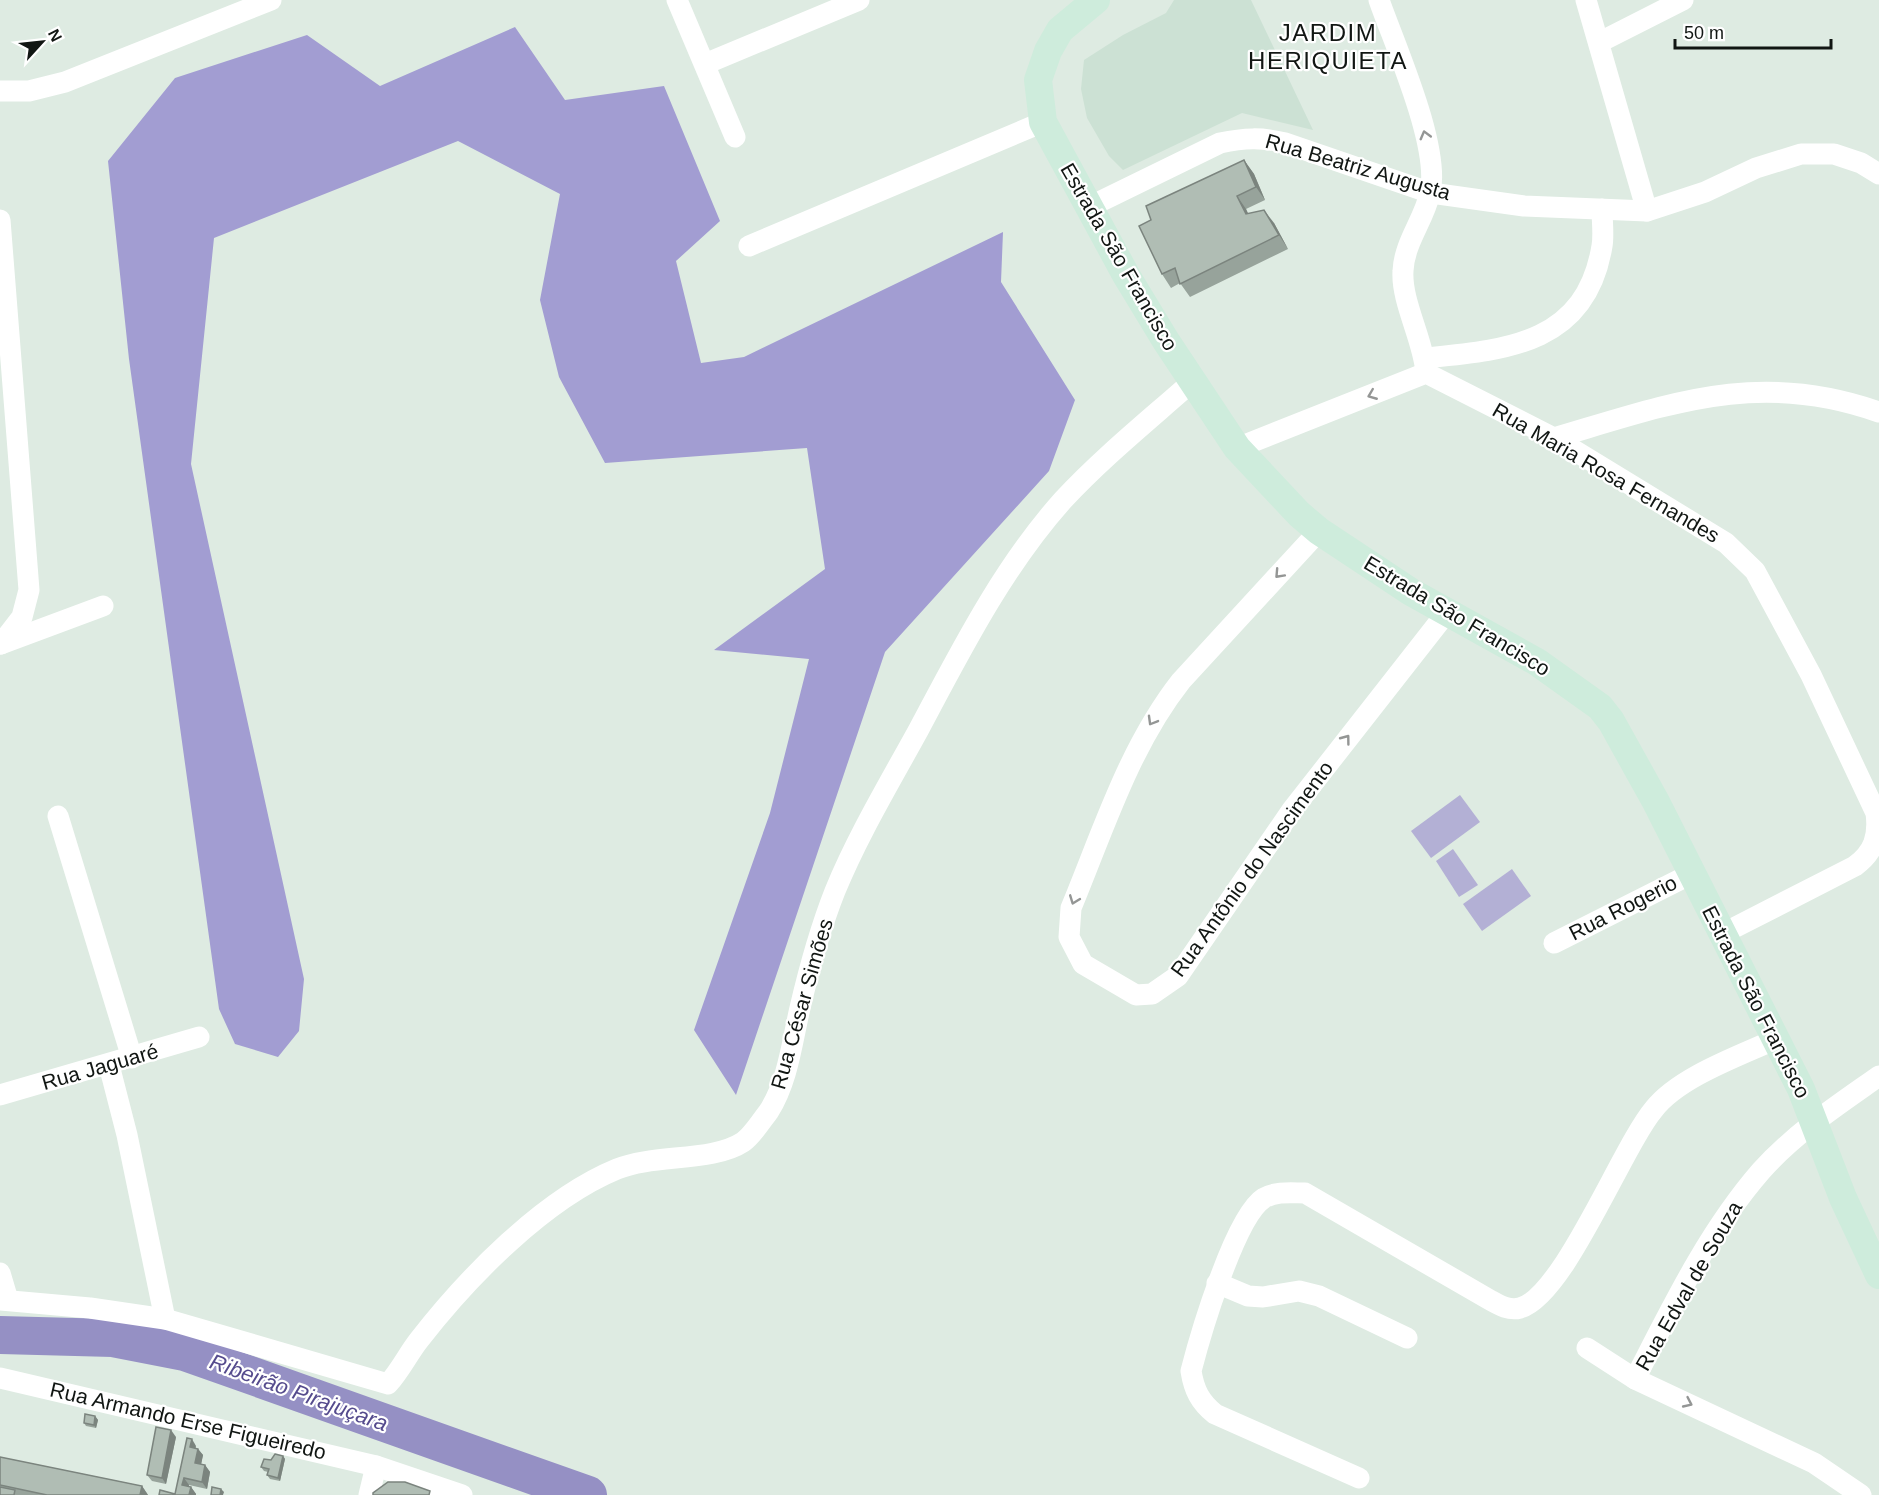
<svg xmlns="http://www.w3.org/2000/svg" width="1879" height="1495" viewBox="0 0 1879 1495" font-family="Helvetica,sans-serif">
  <rect width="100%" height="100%" fill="#deebe2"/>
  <polygon fill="#cce1d4" points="1174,0 1251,0 1313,130 1242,113 1123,170 1109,156 1087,118 1081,89 1084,60 1123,35 1166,13"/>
  <g fill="#b3b0d5">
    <polygon points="1460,795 1480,822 1431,858 1411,831"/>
    <polygon points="1453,849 1478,885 1459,897 1436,861"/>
    <polygon points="1512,869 1531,896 1482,931 1463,904"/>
  </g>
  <polygon fill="#a29dd2" points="515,27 565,100 664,86 720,221 676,261 701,363 744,357 1003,232 1001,282 1075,400 1049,471 885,652 736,1095 694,1030 770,813 809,659 714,650 825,569 807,448 605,463 559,377 540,300 560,194 458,141 214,238 191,464 304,979 299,1031 278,1057 235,1044 219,1009 129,359 108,161 175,78 307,35 380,86"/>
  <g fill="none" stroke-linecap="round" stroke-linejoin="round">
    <polyline stroke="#9590c4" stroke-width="38" points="0,1335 113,1338 185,1352 588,1495"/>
    <g stroke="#fff" stroke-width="21">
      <polyline points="677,0 735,137"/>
      <path d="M1379,0C1395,46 1441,147 1430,193C1424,220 1404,243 1403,271C1401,302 1424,341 1426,373"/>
      <polyline points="1586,0 1647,211"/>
      <polyline points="1600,42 1683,0"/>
      <polyline points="705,64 859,0"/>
      <polyline points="0,91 29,91 65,82 271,0"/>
      <path d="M1089,207L1220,143C1244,138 1262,137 1285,143L1431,193L1524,206L1647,211L1705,192L1756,168L1801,154H1834L1861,163L1879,174"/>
      <polyline points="0,220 29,590 22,617 1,644"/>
      <polyline points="749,246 1043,122"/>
      <path d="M1425,358C1507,350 1586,344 1602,246C1604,235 1602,221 1602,209"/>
      <path d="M1554,438C1670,404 1758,369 1879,412"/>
      <path d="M1237,448L1426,373L1554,438L1726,543L1755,571L1811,675L1876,813C1879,836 1874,852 1855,866L1722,934"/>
      <path d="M1319,531L1181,681C1129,747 1103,831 1071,908L1069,937L1083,964L1136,995L1152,994L1178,976L1292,810L1447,612"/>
      <polyline points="1,644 103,606"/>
      <polyline points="58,816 132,1058"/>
      <polyline points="1554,943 1691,874"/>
      <polyline points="109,1065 127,1135 165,1319"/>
      <polyline points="0,1095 199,1037"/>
      <polyline points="0,1273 8,1300"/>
      <polyline points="1217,1283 1248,1296 1263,1297 1299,1291 1319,1296 1407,1338"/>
      <path d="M0,1300L90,1308L165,1319L388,1384C400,1371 408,1354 419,1340C468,1277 544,1199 617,1169C653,1154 713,1162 743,1142C752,1136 762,1120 769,1111C788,1081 792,1042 800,1008C809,969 820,929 835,891C858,835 890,782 919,729C961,650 1003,567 1063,500C1103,457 1149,420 1193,381"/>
      <polyline points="1587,1348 1635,1379 1814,1463 1861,1495"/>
      <polyline points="0,1378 376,1466 462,1495"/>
      <path d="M1635,1379C1672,1307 1708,1232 1761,1171C1795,1133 1838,1105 1879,1076"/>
      <path d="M1359,1478L1215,1414C1200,1402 1194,1390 1191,1371C1200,1336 1235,1216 1264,1198C1276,1191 1292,1193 1305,1193L1490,1300C1499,1305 1509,1311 1520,1308C1564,1296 1622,1147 1654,1109C1679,1077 1739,1056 1776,1039"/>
      <polyline points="369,1495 376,1466"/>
    </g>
    <polyline stroke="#ceecdc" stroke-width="28" points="1096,0 1060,30 1048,51 1038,80 1043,122 1126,275 1166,341 1237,448 1299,514 1319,531 1411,592 1537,662 1600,707 1611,721 1656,802 1801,1089 1843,1198 1879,1275"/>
  </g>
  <g fill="#97a39b">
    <polygon points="1244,160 1254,174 1265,200 1246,209 1248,214 1274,223 1288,249 1190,297 1180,283 1171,288 1162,274 1151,220"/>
    <polygon points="95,1416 98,1420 96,1428 86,1426 84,1423"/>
    <polygon points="176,1437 166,1484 152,1481 147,1475"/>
    <polygon points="196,1446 196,1448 198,1449 203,1455 201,1464 205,1465 210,1472 207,1489 189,1485 189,1486 191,1487 196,1494 175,1494"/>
    <polygon points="283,1456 285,1459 280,1481 270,1479 267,1475 268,1472 264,1471 261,1467 271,1460"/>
    <polygon points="0,1457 142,1486 148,1495 0,1495"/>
  </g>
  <g fill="#7b847e">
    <polygon points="1244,160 1254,174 1265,200 1256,187"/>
    <polygon points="1237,196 1246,209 1255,228 1246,214"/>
    <polygon points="1264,210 1274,223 1288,249 1279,235"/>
    <polygon points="95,1416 98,1420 96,1428 94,1425"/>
    <polygon points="171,1430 176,1437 166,1484 162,1478"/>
    <polygon points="192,1439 196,1446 194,1454 190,1447"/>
    <polygon points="198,1449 203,1455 200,1470 195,1463"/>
    <polygon points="283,1456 285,1459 280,1481 278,1478"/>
    <polygon points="205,1465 210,1472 207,1489 202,1482"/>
    <polygon points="184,1478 189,1485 187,1492 182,1485"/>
    <polygon points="142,1486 148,1495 140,1495"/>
    <polygon points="191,1487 196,1494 196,1495 189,1495"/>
    <polygon points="221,1489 224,1492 223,1495 220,1495"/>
  </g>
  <g fill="#b0bdb4" stroke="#7b847e" stroke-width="1.5">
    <polygon points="1244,160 1256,187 1237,196 1246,214 1264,210 1279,235 1180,284 1175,268 1162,274 1139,226 1151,220 1146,206"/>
    <polygon points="85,1414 95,1416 94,1425 84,1423"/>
    <polygon points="156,1427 171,1430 162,1478 147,1475"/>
    <polygon points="187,1438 192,1439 190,1447 198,1449 195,1463 205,1465 202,1482 184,1478 182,1485 191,1487 189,1495 159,1495 160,1490 175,1494"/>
    <polygon points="275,1454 283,1456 278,1478 267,1475 269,1469 261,1467 264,1459 271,1460"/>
    <polygon points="0,1457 142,1486 140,1495 47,1495 0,1485"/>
    <polygon points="388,1482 405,1482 430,1491 429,1495 373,1495 373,1493"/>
    <polygon points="0,1487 15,1490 14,1495 0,1495"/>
    <polygon points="212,1487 221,1489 220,1495 211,1495"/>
  </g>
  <defs><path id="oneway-chevron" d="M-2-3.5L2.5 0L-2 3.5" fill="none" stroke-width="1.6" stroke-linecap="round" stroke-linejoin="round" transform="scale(1.5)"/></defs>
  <g stroke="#949695">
    <use href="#oneway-chevron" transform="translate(1425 135) rotate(-105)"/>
    <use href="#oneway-chevron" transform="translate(1372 395) rotate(158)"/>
    <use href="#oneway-chevron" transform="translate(1279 574) rotate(133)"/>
    <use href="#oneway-chevron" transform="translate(1152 721) rotate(120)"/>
    <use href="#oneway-chevron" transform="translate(1346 739) rotate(-53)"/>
    <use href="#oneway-chevron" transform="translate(1074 900) rotate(111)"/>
    <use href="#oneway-chevron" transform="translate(1688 1403) rotate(25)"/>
  </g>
  <g text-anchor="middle" stroke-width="4.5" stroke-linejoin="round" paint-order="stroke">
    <g font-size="21" fill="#111613" stroke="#fff">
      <text transform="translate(1358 167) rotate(16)" y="7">Rua Beatriz Augusta</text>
      <text transform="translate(1119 257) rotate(60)" y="7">Estrada São Francisco</text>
      <text transform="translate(1606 473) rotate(30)" y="7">Rua Maria Rosa Fernandes</text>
      <text transform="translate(1457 616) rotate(31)" y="7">Estrada São Francisco</text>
      <text transform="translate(1252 869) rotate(-54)" y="7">Rua Antônio do Nascimento</text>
      <text transform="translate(1623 908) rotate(-27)" y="7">Rua Rogerio</text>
      <text transform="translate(1756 1002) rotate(63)" y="7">Estrada São Francisco</text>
      <text transform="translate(802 1004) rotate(-74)" y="7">Rua César Simões</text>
      <text transform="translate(100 1067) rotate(-16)" y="7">Rua Jaguaré</text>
      <text transform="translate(1689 1286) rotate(-60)" y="7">Rua Edval de Souza</text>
      <text transform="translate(188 1421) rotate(13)" y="7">Rua Armando Erse Figueiredo</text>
    </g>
    <g font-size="22" font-style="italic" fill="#554b8d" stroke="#fff">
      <text transform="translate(299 1392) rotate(20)" y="8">Ribeirão Pirajuçara</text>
    </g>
    <g font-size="24" letter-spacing="1.5" fill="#111613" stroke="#fff">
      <text x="1328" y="41">JARDIM<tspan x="1328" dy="28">HERIQUIETA</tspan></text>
    </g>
  </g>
  <g transform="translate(42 42) rotate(63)" stroke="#ffffff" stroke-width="4.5" paint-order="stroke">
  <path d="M0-4.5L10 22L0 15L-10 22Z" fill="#111613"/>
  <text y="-9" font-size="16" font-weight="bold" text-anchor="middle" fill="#111613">N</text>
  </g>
  <path d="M1675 39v9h156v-9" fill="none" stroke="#111613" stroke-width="3"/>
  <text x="1684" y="39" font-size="18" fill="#111613" stroke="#ffffff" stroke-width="4.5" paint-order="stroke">50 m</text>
</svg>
